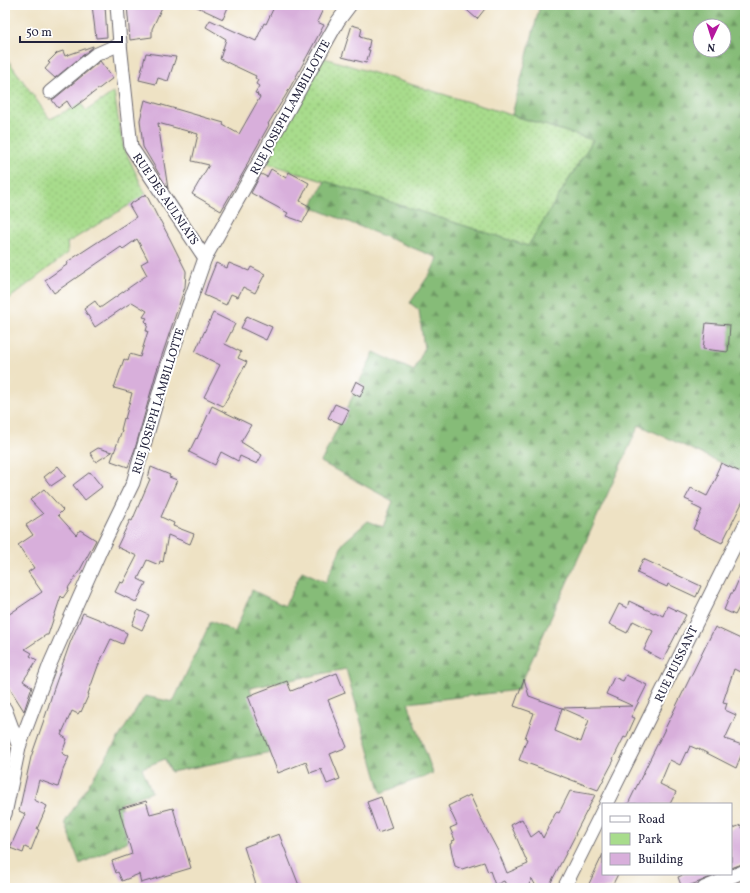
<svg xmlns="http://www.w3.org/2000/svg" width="750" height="893" viewBox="0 0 750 893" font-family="Vollkorn,serif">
  <defs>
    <pattern id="green-dots" width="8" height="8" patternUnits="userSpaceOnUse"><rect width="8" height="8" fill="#a8dc8c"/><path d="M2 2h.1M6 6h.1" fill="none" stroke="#90bc7a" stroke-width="1.8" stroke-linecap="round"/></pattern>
    <pattern id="forest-firs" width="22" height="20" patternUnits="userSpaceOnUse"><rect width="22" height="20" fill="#86bc78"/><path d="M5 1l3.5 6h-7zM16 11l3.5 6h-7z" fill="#6d9864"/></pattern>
  </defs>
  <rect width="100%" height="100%" fill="#fff"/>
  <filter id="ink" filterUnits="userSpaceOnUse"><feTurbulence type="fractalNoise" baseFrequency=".025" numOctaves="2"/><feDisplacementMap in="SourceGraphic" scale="8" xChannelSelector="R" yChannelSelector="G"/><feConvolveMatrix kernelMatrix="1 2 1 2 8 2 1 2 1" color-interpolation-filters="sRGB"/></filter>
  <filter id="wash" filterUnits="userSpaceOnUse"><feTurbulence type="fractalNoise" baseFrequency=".012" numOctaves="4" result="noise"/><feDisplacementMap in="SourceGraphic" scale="16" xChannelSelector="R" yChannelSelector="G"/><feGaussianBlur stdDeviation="0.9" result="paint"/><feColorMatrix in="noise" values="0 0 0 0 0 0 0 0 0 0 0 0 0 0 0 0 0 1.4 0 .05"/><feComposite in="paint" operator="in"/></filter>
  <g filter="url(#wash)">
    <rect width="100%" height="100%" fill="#eee2c4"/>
    <g fill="url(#green-dots)" stroke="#657f64">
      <polygon points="5,56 50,119 72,108 80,102 86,111 114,92 120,130 124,148 146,195 67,243 68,253 5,302"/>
      <polygon points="318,56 593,140 528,246 260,161"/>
    </g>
    <path fill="url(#forest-firs)" stroke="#546f5a" fill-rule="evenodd" d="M540,5H745V474L639,425L518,690L408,703L433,773L381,793L346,669L250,688L271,752L171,772L165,759L142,768L152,792L120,803L130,840L80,864L65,822L145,696L173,702L211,621L235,632L252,590L285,606L302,571L326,582L343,543L368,521L383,527L393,501L321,462L374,352L414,371L424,349L419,310L410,303L431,272L438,258L311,207L325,181L528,246L593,140L512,115ZM700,26H724V50H700Z"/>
    <g id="blocks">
      <g fill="#d8afdb" fill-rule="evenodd">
        <polygon points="92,5 105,5 107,37 96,38"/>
        <polygon points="127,5 163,5 152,29 152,37 130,40"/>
        <polygon points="193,5 229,5 223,19"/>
        <polygon points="275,5 325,5 317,22 324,25 286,95 268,124 269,125 246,166 247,166 221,211 192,194 209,165 192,161 198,134 158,123 168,189 143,147 140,120 145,100 224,123 223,125 239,134 260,97 257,95 258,94 255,93 259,86 256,84 258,80 255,78 256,76 220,59 226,39 206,27 210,20 256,41 264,23 266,24"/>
        <polygon points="461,5 488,5 477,19"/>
        <polygon points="352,25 362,28 360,37 370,40 368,50 370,50 366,63 342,57"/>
        <polygon points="93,46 93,47 55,78 45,69 50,63 48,62 57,53 63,51 65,56"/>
        <polygon points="146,53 176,57 168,81 158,78 156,84 139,80"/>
        <polygon points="100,61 113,78 72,109 67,101 58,108 52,100 55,98"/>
        <polygon points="271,169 286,178 289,172 309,183 300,201 311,207 303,222 286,216 288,213 251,193 261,174 267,177"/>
        <polygon points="146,194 159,220 160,220 170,239 186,271 186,273 185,287 156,373 135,449 128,467 111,461 122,430 121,430 124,418 125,419 132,393 114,388 124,359 128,361 130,354 140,357 148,331 146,331 148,324 145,321 147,318 143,317 147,311 132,302 95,327 84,309 95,301 100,308 147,275 141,264 148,260 137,239 123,249 121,247 54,293 45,280 68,264 67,262 136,217 129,205"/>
        <polygon points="216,263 227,268 229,263 249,271 251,267 265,274 255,293 243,287 238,297 231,294 226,305 204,295 208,283"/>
        <polygon points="213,313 235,324 225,344 241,352 238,358 247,362 223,406 204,397 220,365 195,352"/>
        <polygon points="247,316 272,327 266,340 241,328"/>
        <polygon points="706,323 730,325 728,352 703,349"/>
        <polygon points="356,381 365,386 360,397 351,392"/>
        <polygon points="335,404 349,410 342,424 328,418"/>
        <polygon points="212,406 251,425 241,442 262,455 257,464 240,456 238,461 221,452 215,465 189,452 196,438 197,439"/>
        <polygon points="98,448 112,452 96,462 90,453"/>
        <polygon points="721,463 745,474 745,497 722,543 693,529 702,510 692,505 694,503 685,499 691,488 707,496 718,475 716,474"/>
        <polygon points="58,466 66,476 51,486 44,477"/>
        <polygon points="151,467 170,475 169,477 177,480 161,517 174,523 173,526 194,534 190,544 168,535 163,562 160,561 159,565 147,560 138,579 146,583 136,602 115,592 120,582 123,583 137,556 117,547 130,520 132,521 150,479 148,478"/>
        <polygon points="90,472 102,487 85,500 73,485"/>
        <polygon points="44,489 63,510 58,515 76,535 80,530 96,540 80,570 68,588 69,589 63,598 61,596 48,635 46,635 25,649 32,653 30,656 37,660 23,681 32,687 24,711 5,681 5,617 42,592 28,572 34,568 18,545 33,535 26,525 43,514 30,500"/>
        <polygon points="643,559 701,586 696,597 668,584 667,587 637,573"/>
        <polygon points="745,565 745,596 735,615 724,610 731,593 733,593"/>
        <polygon points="629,601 654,613 655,612 663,616 667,606 686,615 663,660 644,650 653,631 633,621 627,633 609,624 619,604 627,608"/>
        <polygon points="138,610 149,615 142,630 132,625"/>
        <polygon points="83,613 103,621 127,633 123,644 111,639 98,666 88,694 89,694 81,712 80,711 78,714 72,711 61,735 67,739 62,753 69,757 63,770 58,787 39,780 34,800 47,806 37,829 39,830 31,850 25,847 23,853 10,848 25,814 19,811 31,757 46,714 53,691 70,643"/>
        <polygon points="715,627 745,641 745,664 740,672 734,669 723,702 727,703 725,710 736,715 725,739 745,746 736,768 697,748 697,749 690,746 687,753 686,752 680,765 670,760 660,784 676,792 670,804 628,804"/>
        <polygon points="337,673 345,693 328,700 347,747 330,754 340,779 327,784 321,769 310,773 306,762 278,773 248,696 287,681 291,691"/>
        <path d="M626,675L647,685L631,717L635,718L626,738L624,737L613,759L614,760L598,790L519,760L527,739L525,738L534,713L514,706L524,679L529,696L562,708L633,706L606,694L614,677L623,681ZM562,708L589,720L581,742L555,731Z"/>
        <polygon points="570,791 595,795 575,834 576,834 548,888 537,888 532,879 527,888 508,888 504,881 495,885 490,871 488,872 484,862 462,869 455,866 450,844 453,843 452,841 455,840 450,828 457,825 448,806 470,795 482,821 498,851 507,873 528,864 511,825 522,819 531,837 539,831 543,838 555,814 557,812 559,813"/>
        <polygon points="381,797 392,828 378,833 367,802"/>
        <polygon points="146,801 150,814 173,808 191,868 141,883 139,874 122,881 118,872 116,873 112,861 132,854 119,809"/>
        <polygon points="741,825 745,835 745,863 731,868 731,829"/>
        <polygon points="279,834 300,888 257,888 244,847"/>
        <polygon points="603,854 603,874 618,874 611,888 587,888"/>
        <polygon points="685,874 717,874 699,882 682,888 678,877"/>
      </g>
    </g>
  </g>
  <g filter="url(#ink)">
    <use href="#blocks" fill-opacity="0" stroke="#69656b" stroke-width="1"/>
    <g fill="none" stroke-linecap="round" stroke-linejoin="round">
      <g stroke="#69656b" stroke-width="15">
        <g id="street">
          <polyline points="117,5 120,44 131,147 205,258"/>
          <polyline points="50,92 95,55 120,44"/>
          <polyline points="5,709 19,747"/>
          <polyline points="606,804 745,525"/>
          <polyline points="5,814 19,747 50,664 100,551 133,483 164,376 205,258 338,21 350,5"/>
          <polyline points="564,888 603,810"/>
          <polyline points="704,888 745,871"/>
        </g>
      </g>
      <use href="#street" stroke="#fff" stroke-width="13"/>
    </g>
  </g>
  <g text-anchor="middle" stroke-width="4" stroke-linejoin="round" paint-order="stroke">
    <g font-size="12" fill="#22223b" stroke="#fff">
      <text transform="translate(290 107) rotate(-61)" y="4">RUE JOSEPH LAMBILLOTTE</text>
      <text transform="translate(166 199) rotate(56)" y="4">RUE DES AULNIATS</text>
      <text transform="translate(158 401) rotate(-73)" y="4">RUE JOSEPH LAMBILLOTTE</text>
      <text transform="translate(676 664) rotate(-64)" y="4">RUE PUISSANT</text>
    </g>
  </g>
  <rect width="750" height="893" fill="none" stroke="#fff" stroke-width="20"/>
  <rect x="602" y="803" width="130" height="72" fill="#ffffff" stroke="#a7a7b1"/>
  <rect x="610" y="816" width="20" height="6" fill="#ffffff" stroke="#a7a7b1"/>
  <text x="638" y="823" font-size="12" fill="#22223b">Road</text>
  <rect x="610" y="833" width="20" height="12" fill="#a8dc8c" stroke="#a7a7b1"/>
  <text x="638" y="843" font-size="12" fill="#22223b">Park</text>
  <rect x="610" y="853" width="20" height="12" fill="#d8afdb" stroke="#a7a7b1"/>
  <text x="638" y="863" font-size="12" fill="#22223b">Building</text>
  <g transform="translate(712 38) rotate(184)"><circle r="19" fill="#ffffff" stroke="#a7a7b1"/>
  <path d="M0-3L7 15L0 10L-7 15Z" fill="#b5179e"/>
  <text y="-6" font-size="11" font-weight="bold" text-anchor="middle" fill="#22223b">N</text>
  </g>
  <path d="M20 36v6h102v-6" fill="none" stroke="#22223b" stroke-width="2"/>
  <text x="26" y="36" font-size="12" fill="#22223b" stroke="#ffffff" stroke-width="3" paint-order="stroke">50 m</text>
</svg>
